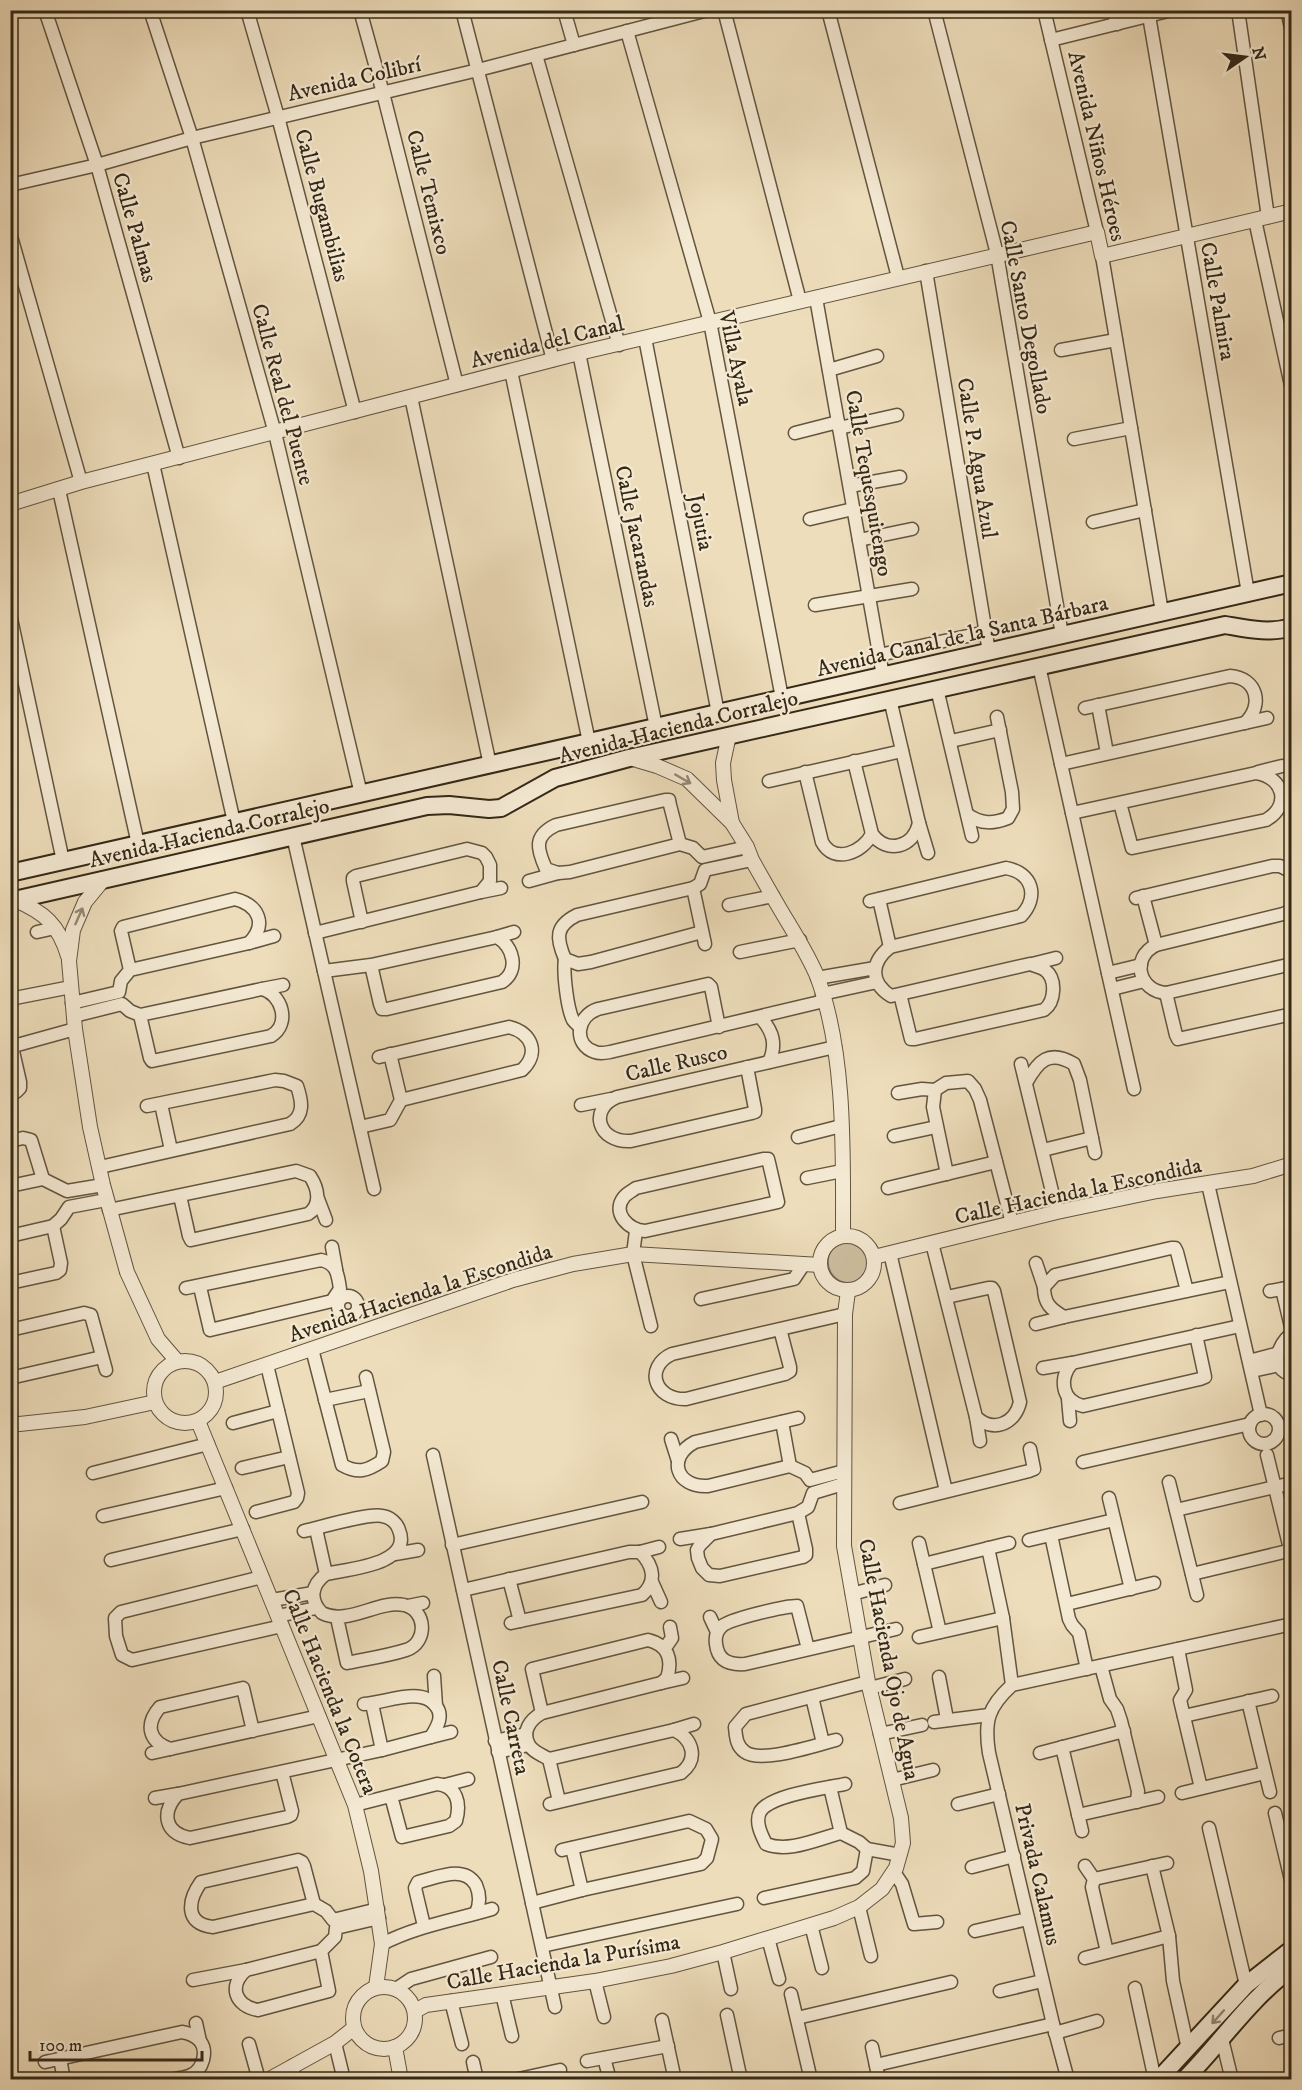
<svg xmlns="http://www.w3.org/2000/svg" width="1302" height="2090" viewBox="0 0 1302 2090" font-family="'IM FELL DW Pica',serif">
  <rect width="100%" height="100%" fill="#edb"/>
  <filter id="stains"><feTurbulence type="fractalNoise" baseFrequency=".00333" numOctaves="4"/><feColorMatrix values="0 0 0 0 .2 0 0 0 0 .09 0 0 0 0 .02 0 0 0 .5 -.17"/></filter>
  <radialGradient id="worn" r=".72"><stop offset=".6" stop-color="#630" stop-opacity="0"/><stop offset="1" stop-color="#630" stop-opacity=".3"/></radialGradient>
  <circle fill="#cebe9f" stroke="#81735b" stroke-width="1.5" cx="849" cy="1262" r="21"/>
  <g fill="none" stroke-linecap="round" stroke-linejoin="round">
    <g stroke="#625540" stroke-width="15">
      <g id="minor">
        <polyline points="45,10 97,165 179,458"/>
        <polyline points="150,10 192,138 275,433 361,794"/>
        <polyline points="247,10 278,117 355,412"/>
        <polyline points="360,10 383,93 457,385"/>
        <polyline points="462,10 553,360"/>
        <polyline points="564,10 574,45"/>
        <polyline points="724,10 800,301"/>
        <polyline points="828,10 898,277"/>
        <polyline points="934,10 997,254 1062,635"/>
        <polyline points="1044,10 1097,232"/>
        <polyline points="1113,10 1117,24"/>
        <polyline points="1238,10 1268,217"/>
        <polyline points="1287,10 1292,32"/>
        <polyline points="1149,16 1248,593"/>
        <polyline points="627,31 710,322 782,698"/>
        <polyline points="1051,40 1172,10"/>
        <polyline points="536,55 619,345"/>
        <polyline points="10,185 97,165 192,138 478,70 708,10"/>
        <polyline points="1255,220 1292,390"/>
        <polyline points="10,233 81,482"/>
        <polyline points="1102,256 1162,612"/>
        <polyline points="926,271 989,652"/>
        <polyline points="816,298 883,676"/>
        <polyline points="645,338 718,713"/>
        <polyline points="1061,350 1116,340"/>
        <polyline points="579,353 656,727"/>
        <polyline points="829,370 877,356"/>
        <polyline points="511,371 589,742"/>
        <polyline points="411,397 490,765"/>
        <polyline points="839,428 897,415"/>
        <polyline points="795,433 838,422"/>
        <polyline points="1074,439 1131,428"/>
        <polyline points="153,464 234,822"/>
        <polyline points="850,486 900,477"/>
        <polyline points="59,490 138,844"/>
        <polyline points="810,519 853,509"/>
        <polyline points="1093,522 1145,510"/>
        <polyline points="859,540 912,529"/>
        <polyline points="815,605 912,589"/>
        <polyline points="10,614 63,861"/>
        <polyline points="879,655 986,632"/>
        <polyline points="1039,666 1134,1089"/>
        <polyline points="937,689 972,836"/>
        <polyline points="890,699 919,823 928,853"/>
        <polyline points="1098,705 1107,753"/>
        <path d="M1085,708L1230,676C1257,678 1264,705 1245,723"/>
        <polyline points="951,741 1000,730"/>
        <path d="M854,761L872,834C887,854 913,848 919,823"/>
        <polyline points="1061,764 1267,718"/>
        <path d="M805,772L822,842C834,865 863,852 872,834"/>
        <polyline points="1258,772 1282,766"/>
        <polyline points="769,781 902,751"/>
        <path d="M1072,813L1256,773C1284,777 1291,806 1266,820L1132,848L1120,803"/>
        <path d="M968,815C981,824 993,824 1008,818L1013,809L1012,792L997,717"/>
        <polyline points="293,836 374,1189"/>
        <path d="M680,844L670,805L669,800H665L556,825C533,836 537,849 546,869L558,873L570,872L680,844L693,848L702,857L747,847"/>
        <polyline points="529,881 558,873"/>
        <polyline points="693,888 705,944"/>
        <polyline points="481,892 501,888"/>
        <polyline points="1143,896 1156,945"/>
        <polyline points="1136,898 1272,866 1280,866 1292,872"/>
        <polyline points="879,899 890,947"/>
        <path d="M870,901L1006,868C1033,873 1039,897 1021,916L890,947C871,962 869,982 891,996L1030,964C1035,966 1041,967 1045,970C1057,979 1055,1002 1044,1010L915,1039H911L910,1035L900,994"/>
        <polyline points="729,905 773,896"/>
        <path d="M1292,910L1283,914L1156,945C1130,958 1139,991 1166,993L1292,964"/>
        <polyline points="37,932 55,928"/>
        <path d="M702,932L591,962L578,964L565,959C556,938 555,926 577,915L693,888L700,884L705,870L752,860"/>
        <polyline points="315,933 481,892 490,881 490,865 486,857 482,853 467,849 356,876 353,878 353,881 362,922"/>
        <polyline points="497,937 514,932"/>
        <polyline points="249,943 274,936"/>
        <polyline points="740,952 800,940"/>
        <path d="M565,959C563,972 567,1008 573,1020C575,1023 578,1025 580,1027"/>
        <polyline points="1032,964 1056,958"/>
        <path d="M324,971L371,965L497,937C513,947 520,970 502,982L387,1009H382L380,1004L371,965"/>
        <polyline points="1108,973 1141,965"/>
        <polyline points="817,978 875,968"/>
        <polyline points="262,989 283,985"/>
        <polyline points="1112,989 1144,981"/>
        <polyline points="1166,993 1176,1035 1178,1039 1292,1014"/>
        <polyline points="822,994 877,982"/>
        <polyline points="10,999 71,987"/>
        <path d="M72,1003L119,992L121,981L130,970L249,943C268,924 258,905 235,899L123,927L121,931L130,970"/>
        <path d="M74,1016L122,1004L130,1011L140,1015L262,989C282,994 291,1024 271,1036L152,1061L150,1058L140,1015"/>
        <path d="M760,1017C773,1031 777,1044 769,1062"/>
        <path d="M719,1027L711,987L708,984L598,1009C576,1016 573,1045 595,1052C600,1054 605,1053 610,1052L824,1001"/>
        <polyline points="10,1047 75,1029"/>
        <path d="M379,1057L509,1027C532,1033 540,1053 522,1070L401,1100"/>
        <polyline points="1021,1064 1057,1212"/>
        <path d="M747,1067L755,1109V1112L752,1113L631,1141C598,1143 588,1109 617,1097C690,1080 762,1064 835,1047"/>
        <path d="M1026,1083C1038,1061 1049,1049 1074,1064L1080,1080L1095,1153"/>
        <polyline points="10,1093 16,1092 20,1088 20,1082 12,1047"/>
        <polyline points="898,1093 922,1089 935,1090"/>
        <polyline points="161,1104 171,1150"/>
        <polyline points="581,1105 611,1099"/>
        <polyline points="360,1127 390,1120 401,1100 390,1054"/>
        <polyline points="894,1136 936,1127"/>
        <polyline points="798,1137 841,1126"/>
        <polyline points="10,1141 23,1138 31,1140 43,1179"/>
        <polyline points="1043,1150 1092,1138"/>
        <path d="M763,1159H768L769,1163L778,1202L645,1231C629,1230 611,1213 624,1197C627,1193 632,1191 636,1188Z"/>
        <path d="M100,1167L290,1124C305,1115 302,1101 297,1086L284,1081L275,1080L147,1106"/>
        <polyline points="947,1174 933,1107 935,1090 946,1083 968,1081 975,1089 980,1100 1012,1223"/>
        <polyline points="807,1178 842,1171"/>
        <polyline points="1208,1184 1261,1415"/>
        <polyline points="10,1186 43,1179 67,1191 103,1185"/>
        <polyline points="888,1188 996,1162"/>
        <polyline points="318,1199 326,1220"/>
        <path d="M109,1210L296,1171L310,1176C318,1188 322,1205 308,1214L191,1240L189,1236L180,1196"/>
        <polyline points="636,1231 633,1254 651,1326"/>
        <polyline points="10,1236 53,1226 61,1219 69,1207 106,1200"/>
        <path d="M932,1243L976,1417C993,1433 1015,1424 1020,1402L994,1291L992,1288H988L947,1297"/>
        <polyline points="332,1247 336,1269"/>
        <polyline points="890,1253 946,1491"/>
        <polyline points="1036,1263 1044,1287"/>
        <polyline points="10,1283 56,1273 60,1270 61,1263 53,1226"/>
        <path d="M186,1288L321,1260C337,1263 338,1275 340,1289L332,1301L210,1330L200,1287"/>
        <polyline points="1282,1289 1292,1331"/>
        <path d="M1187,1291L1177,1252L1175,1248H1171L1055,1275L1044,1287C1044,1303 1050,1309 1064,1317L1187,1291L1230,1282"/>
        <polyline points="1270,1291 1292,1287"/>
        <circle cx="348" cy="1306" r="10"/>
        <polyline points="701,1299 794,1279 804,1264"/>
        <polyline points="1036,1324 1064,1317"/>
        <path d="M780,1329L790,1367V1371L785,1374L686,1399C654,1400 644,1367 672,1354L845,1314"/>
        <polyline points="10,1330 84,1313 91,1315 106,1370"/>
        <path d="M1292,1333C1278,1345 1268,1368 1292,1375"/>
        <path d="M1196,1335L1204,1372L1205,1377L1200,1379L1083,1406C1061,1401 1059,1378 1072,1363L1240,1326"/>
        <path d="M312,1349L342,1465C358,1474 367,1471 382,1461L384,1452L366,1377"/>
        <polyline points="1249,1361 1276,1354"/>
        <polyline points="1043,1368 1072,1363"/>
        <polyline points="1252,1371 1279,1365"/>
        <polyline points="10,1378 102,1357"/>
        <polyline points="1068,1399 1070,1421"/>
        <polyline points="325,1400 369,1391"/>
        <circle cx="1264" cy="1429" r="15"/>
        <polyline points="976,1417 980,1441"/>
        <polyline points="782,1422 790,1466"/>
        <polyline points="233,1423 278,1411"/>
        <polyline points="671,1439 678,1461"/>
        <polyline points="433,1455 555,2007"/>
        <polyline points="1267,1455 1292,1557"/>
        <polyline points="1083,1462 1250,1424"/>
        <path d="M790,1466L708,1486C676,1488 666,1457 695,1442L798,1418"/>
        <polyline points="790,1466 805,1473 810,1480 844,1471"/>
        <polyline points="242,1468 289,1457"/>
        <polyline points="93,1473 208,1444"/>
        <polyline points="1169,1482 1197,1595"/>
        <polyline points="1109,1498 1131,1589"/>
        <polyline points="900,1503 1029,1471 1034,1469 1030,1449"/>
        <polyline points="1176,1510 1292,1483"/>
        <polyline points="256,1512 294,1502 297,1498 298,1493 267,1365"/>
        <polyline points="798,1513 806,1549 806,1555 803,1557 720,1576 709,1575 702,1568 698,1558 697,1550 700,1545 711,1534 798,1513 808,1507 813,1493 843,1484"/>
        <polyline points="103,1516 226,1488"/>
        <polyline points="316,1529 326,1574"/>
        <path d="M304,1531C322,1527 368,1513 382,1516C390,1517 397,1523 399,1530C413,1565 347,1569 326,1574C311,1585 309,1600 322,1613C348,1626 377,1600 404,1605C427,1610 428,1643 406,1650C387,1656 366,1659 347,1663L337,1618"/>
        <polyline points="1051,1535 1069,1619 1072,1625 1079,1633 1087,1669"/>
        <polyline points="680,1539 711,1534"/>
        <polyline points="1029,1540 1114,1520"/>
        <polyline points="919,1543 940,1632"/>
        <polyline points="452,1545 642,1502"/>
        <polyline points="988,1548 1003,1618 1012,1685"/>
        <polyline points="640,1552 659,1547"/>
        <polyline points="395,1554 418,1550"/>
        <polyline points="111,1560 243,1529"/>
        <polyline points="924,1564 1009,1543"/>
        <polyline points="1192,1574 1292,1550"/>
        <polyline points="262,1577 121,1612 115,1618 116,1636 122,1655 132,1660 282,1626"/>
        <polyline points="509,1579 520,1621"/>
        <polyline points="652,1582 661,1602"/>
        <path d="M463,1590L629,1552H640C654,1566 657,1582 642,1595L511,1623"/>
        <polyline points="852,1594 885,1585"/>
        <polyline points="272,1600 313,1593"/>
        <polyline points="1067,1604 1154,1583"/>
        <polyline points="408,1606 423,1603"/>
        <polyline points="278,1616 316,1608"/>
        <polyline points="710,1617 717,1632"/>
        <polyline points="919,1637 1003,1618"/>
        <polyline points="665,1648 672,1638 670,1627"/>
        <path d="M808,1649L797,1606C786,1606 728,1619 721,1627C716,1632 715,1637 716,1644C718,1661 729,1665 745,1664L896,1629"/>
        <polyline points="1178,1649 1186,1690 1180,1700 1201,1788"/>
        <polyline points="1101,1666 1110,1699 1117,1709 1121,1721 1138,1791 1137,1802"/>
        <polyline points="434,1676 436,1706"/>
        <polyline points="939,1677 947,1719"/>
        <polyline points="661,1683 683,1678"/>
        <polyline points="870,1688 905,1679"/>
        <polyline points="812,1697 823,1743"/>
        <polyline points="1248,1701 1270,1792"/>
        <polyline points="372,1704 382,1750"/>
        <path d="M542,1713L532,1669L648,1640C668,1645 673,1659 667,1678L661,1683L542,1713C531,1719 521,1731 529,1745C533,1752 542,1755 549,1759L674,1730C693,1739 699,1759 681,1773L550,1804"/>
        <polyline points="1184,1716 1272,1696"/>
        <polyline points="934,1722 989,1715"/>
        <polyline points="674,1730 694,1724"/>
        <path d="M253,1731L243,1688L160,1707C145,1724 148,1741 170,1749L319,1716"/>
        <polyline points="880,1734 922,1725"/>
        <polyline points="431,1737 451,1732"/>
        <path d="M836,1740C816,1745 761,1764 745,1752C736,1746 736,1736 735,1727L746,1714L868,1682"/>
        <polyline points="495,1741 526,1734"/>
        <polyline points="1062,1747 1082,1831"/>
        <polyline points="498,1752 528,1745"/>
        <polyline points="152,1753 170,1749"/>
        <polyline points="1040,1753 1124,1731"/>
        <polyline points="549,1759 559,1801"/>
        <path d="M282,1772L292,1811L291,1815L287,1817L190,1838C164,1833 161,1812 178,1794L382,1750L431,1737C437,1727 444,1716 436,1706C422,1686 385,1703 364,1704"/>
        <polyline points="892,1780 933,1770"/>
        <path d="M845,1784C826,1788 769,1795 760,1812C755,1822 761,1834 766,1844C789,1853 817,1839 841,1833L859,1842L867,1849L900,1855"/>
        <polyline points="445,1785 468,1779"/>
        <polyline points="830,1787 841,1833"/>
        <polyline points="1182,1793 1265,1773"/>
        <polyline points="155,1798 178,1794"/>
        <polyline points="958,1804 999,1794"/>
        <path d="M355,1805L437,1784C457,1786 461,1803 456,1821L449,1826L402,1837L391,1796"/>
        <polyline points="1275,1813 1292,1884"/>
        <polyline points="1078,1815 1158,1797"/>
        <polyline points="1209,1828 1246,1985"/>
        <polyline points="572,1848 582,1890"/>
        <polyline points="1085,1866 1094,1879 1092,1887 1107,1952"/>
        <polyline points="1152,1866 1169,1936 1173,1981 1188,2049"/>
        <polyline points="972,1867 1014,1856"/>
        <polyline points="894,1872 902,1884 914,1924 937,1922"/>
        <polyline points="1094,1879 1167,1863"/>
        <polyline points="764,1898 855,1878 863,1871 867,1849"/>
        <polyline points="532,1903 582,1890 701,1864 707,1858 712,1839 706,1829 689,1821 562,1850"/>
        <path d="M314,1904L304,1866L302,1862L298,1860L201,1882C188,1900 184,1924 213,1927L314,1904L326,1911L333,1920L378,1909"/>
        <polyline points="859,1907 871,1956"/>
        <polyline points="811,1925 822,1968"/>
        <path d="M424,1926L415,1888L418,1882C436,1878 464,1864 476,1885C480,1894 480,1904 476,1913"/>
        <polyline points="975,1931 1028,1919"/>
        <polyline points="768,1938 779,1979"/>
        <path d="M382,1944C417,1926 455,1920 492,1909"/>
        <polyline points="542,1946 737,1904"/>
        <path d="M321,1951L329,1991L258,2010C235,2006 228,1986 246,1970L321,1951L335,1937L336,1928L379,1918"/>
        <polyline points="723,1952 731,1989"/>
        <polyline points="1085,1958 1169,1936"/>
        <polyline points="193,1980 246,1970"/>
        <polyline points="595,1981 604,2017"/>
        <polyline points="1135,1988 1155,2080"/>
        <polyline points="396,1989 411,1979 491,1957"/>
        <polyline points="1000,1991 1042,1981"/>
        <polyline points="502,1994 512,2036"/>
        <polyline points="791,1994 811,2080"/>
        <polyline points="451,2001 462,2044"/>
        <polyline points="727,2015 741,2080"/>
        <polyline points="797,2018 951,1982"/>
        <polyline points="662,2020 675,2080"/>
        <polyline points="196,2023 200,2041"/>
        <polyline points="1055,2033 1097,2021"/>
        <polyline points="1279,2038 1292,2035"/>
        <polyline points="1222,2039 1232,2080"/>
        <polyline points="335,2043 344,2080"/>
        <polyline points="249,2044 259,2080"/>
        <polyline points="872,2047 879,2080"/>
        <polyline points="604,2058 610,2080"/>
        <polyline points="60,2059 64,2080"/>
        <polyline points="587,2061 668,2046"/>
        <path d="M45,2062L182,2032C188,2033 195,2035 200,2041C208,2051 203,2070 191,2075C185,2078 177,2078 171,2080"/>
        <polyline points="473,2062 477,2080"/>
        <polyline points="876,2065 1053,2024"/>
        <polyline points="292,2066 295,2080"/>
        <polyline points="10,2076 11,2080"/>
        <polyline points="514,2080 560,2070"/>
        <path d="M1068,2080L1053,2024L989,1753C984,1721 988,1707 1012,1685L1292,1624"/>
      </g>
    </g>
    <g stroke="#625540" stroke-width="16">
      <g id="tertiary">
        <polyline points="10,504 81,482 579,353 1097,232 1102,256 1292,211"/>
        <polyline points="729,735 723,763 724,780 732,823"/>
        <path d="M630,758L657,766L687,779L732,823L747,847L752,860C764,881 776,903 789,924C799,941 809,957 817,976C846,1053 843,1154 843,1236"/>
        <polyline points="104,879 85,902 73,930 69,961 75,1029 90,1127 103,1185 127,1272 158,1339 177,1361"/>
        <path d="M15,900C44,912 59,925 68,956"/>
        <circle cx="847" cy="1263" r="27"/>
        <polyline points="874,1257 1057,1212 1157,1191 1253,1176 1292,1164"/>
        <circle cx="185" cy="1392" r="31"/>
        <polyline points="215,1382 513,1280 573,1264 633,1254 820,1265"/>
        <polyline points="198,1421 355,1805 371,1871 382,1944 376,1987"/>
        <polyline points="10,1425 85,1417 155,1402"/>
        <circle cx="384" cy="2018" r="31"/>
        <polyline points="415,2011 426,2005 595,1981 671,1966 723,1952 834,1918 859,1907 882,1889 896,1868 903,1843 901,1818 868,1682 844,1546 845,1314 848,1291"/>
        <polyline points="395,2047 401,2080"/>
        <polyline points="268,2080 335,2043 354,2028"/>
      </g>
    </g>
    <g stroke="#342817" stroke-width="20">
      <g id="secondary">
        <polyline points="10,873 1292,583"/>
        <path d="M10,901L427,806L449,805L489,809L501,808L555,778L629,758L1225,625C1248,629 1269,634 1292,627"/>
        <polyline points="1158,2080 1246,1985 1292,1949"/>
        <path d="M1184,2080C1221,2043 1249,1999 1292,1968"/>
      </g>
    </g>
    <use href="#minor" stroke="#f4e9d3" stroke-width="12"/>
    <use href="#tertiary" stroke="#f4e9d3" stroke-width="14"/>
    <use href="#secondary" stroke="#f4e9d3" stroke-width="16"/>
  </g>
  <defs><path id="oneway-shaft" d="M-6 0H5M1.5-3L5.5 0L1.5 3" fill="none" stroke-width="1.6" stroke-linecap="round" stroke-linejoin="round" transform="scale(1.5)"/></defs>
  <g stroke="#948875">
    <use href="#oneway-shaft" transform="translate(683 779) rotate(30)"/>
    <use href="#oneway-shaft" transform="translate(79 916) rotate(-66)"/>
    <use href="#oneway-shaft" transform="translate(1218 2017) rotate(132)"/>
  </g>
  <g text-anchor="middle" stroke-width="4.5" stroke-linejoin="round" paint-order="stroke">
    <g font-size="22" fill="#342817" stroke="#f4e9d3">
      <text transform="translate(354 78) rotate(-13)" y="8">Avenida Colibrí</text>
      <text transform="translate(1098 146) rotate(77)" y="8">Avenida Niños Héroes</text>
      <text transform="translate(430 192) rotate(76)" y="8">Calle Temixco</text>
      <text transform="translate(323 205) rotate(75)" y="8">Calle Bugambilias</text>
      <text transform="translate(136 227) rotate(74)" y="8">Calle Palmas</text>
      <text transform="translate(1219 301) rotate(80)" y="8">Calle Palmira</text>
      <text transform="translate(1027 317) rotate(79)" y="8">Calle Santo Degollado</text>
      <text transform="translate(547 341) rotate(-14)" y="8">Avenida del Canal</text>
      <text transform="translate(737 358) rotate(78)" y="8">Villa Ayala</text>
      <text transform="translate(284 394) rotate(75)" y="8">Calle Real del Puente</text>
      <text transform="translate(978 458) rotate(81)" y="8">Calle P. Agua Azul</text>
      <text transform="translate(870 483) rotate(80)" y="8">Calle Tequesquitengo</text>
      <text transform="translate(702 522) rotate(79)" y="8">Jojutia</text>
      <text transform="translate(638 536) rotate(78)" y="8">Calle Jacarandas</text>
      <text transform="translate(962 635) rotate(-13)" y="8">Avenida Canal de la Santa Bárbara</text>
      <text transform="translate(678 726) rotate(-14)" y="8">Avenida Hacienda Corralejo</text>
      <text transform="translate(209 832) rotate(-13)" y="8">Avenida Hacienda Corralejo</text>
      <text transform="translate(676 1062) rotate(-13)" y="8">Calle Rusco</text>
      <text transform="translate(1078 1190) rotate(-12)" y="8">Calle Hacienda la Escondida</text>
      <text transform="translate(420 1292) rotate(-18)" y="8">Avenida Hacienda la Escondida</text>
      <text transform="translate(890 1659) rotate(79)" y="8">Calle Hacienda Ojo de Agua</text>
      <text transform="translate(331 1691) rotate(68)" y="8">Calle Hacienda la Cotera</text>
      <text transform="translate(512 1717) rotate(78)" y="8">Calle Carreta</text>
      <text transform="translate(1039 1874) rotate(77)" y="8">Privada Calamus</text>
      <text transform="translate(563 1961) rotate(-10)" y="8">Calle Hacienda la Purísima</text>
    </g>
  </g>
  <rect width="1302" height="2090" fill="none" stroke="#edb" stroke-width="36"/>
  <rect x="12" y="12" width="1278" height="2066" fill="none" stroke="#342817" stroke-width="3"/>
  <rect x="18" y="18" width="1266" height="2054" fill="none" stroke="#342817" stroke-width="1.5"/>
  <g transform="translate(1245 57) rotate(76)" stroke="#f4e9d3" stroke-width="4.5" paint-order="stroke">
  <path d="M0-4.5L10 22L0 15L-10 22Z" fill="#342817"/>
  <text y="-9" font-size="16" font-weight="bold" text-anchor="middle" fill="#342817">N</text>
  </g>
  <path d="M30 2051v9h172v-9" fill="none" stroke="#342817" stroke-width="3"/>
  <text x="39" y="2051" font-size="18" fill="#342817" stroke="#f4e9d3" stroke-width="4.5" paint-order="stroke">100 m</text>
  <rect width="100%" height="100%" filter="url(#stains)"/>
  <rect width="100%" height="100%" fill="url(#worn)"/>
</svg>
